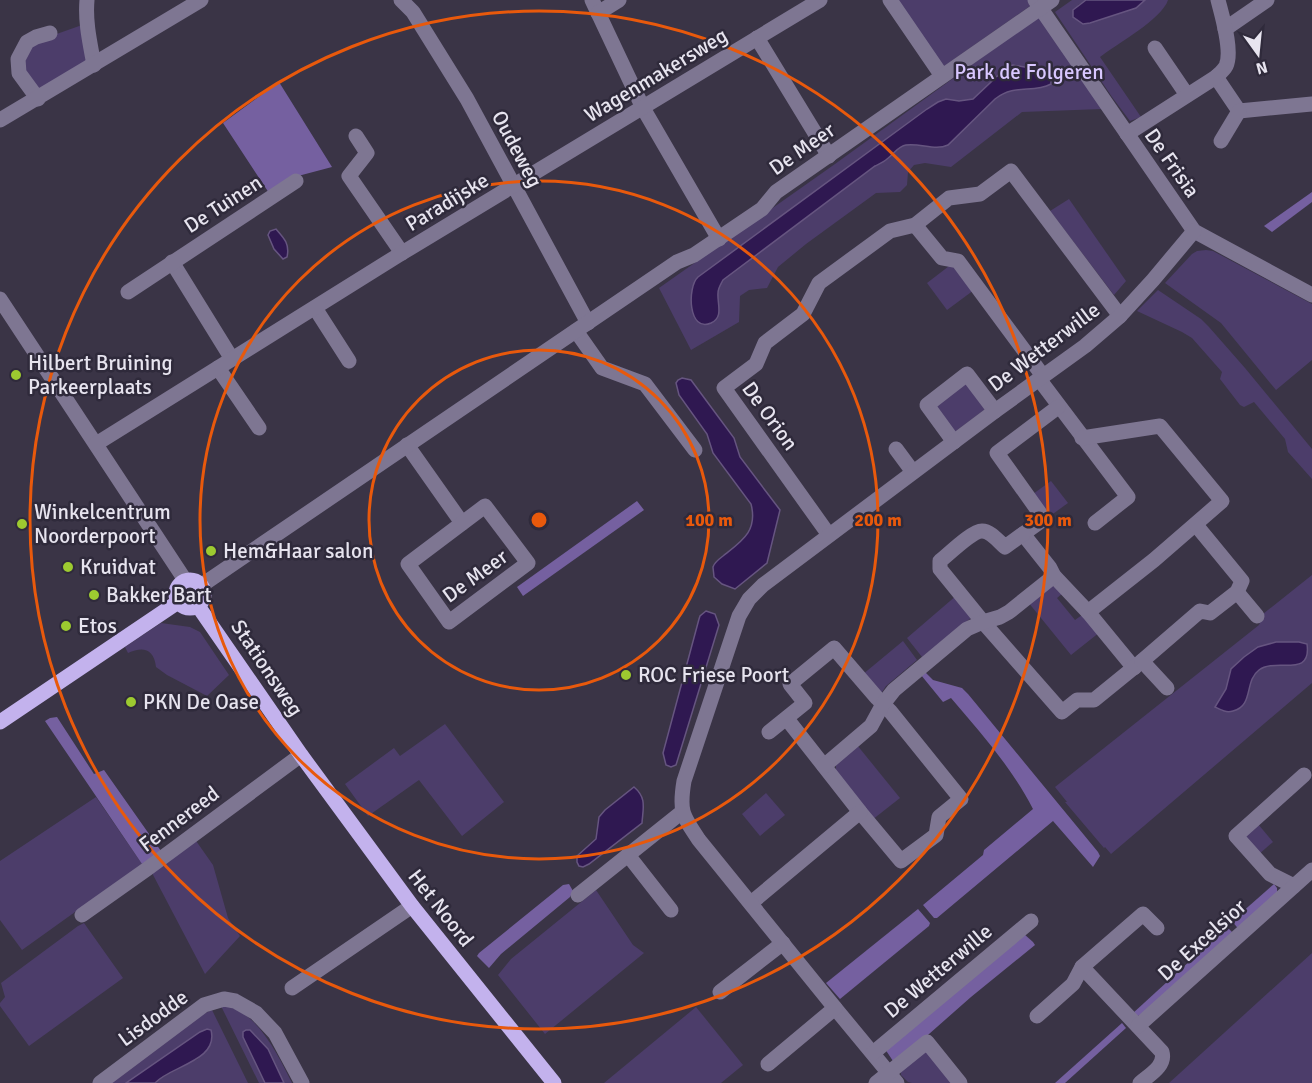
<svg xmlns="http://www.w3.org/2000/svg" width="1312" height="1083" viewBox="0 0 1312 1083" font-family="Signika,sans-serif">
  <rect width="100%" height="100%" fill="#3a3446"/>
  <g fill="#4c3d6a">
    <polygon points="894,0 1030,0 1033,4 940,69"/>
    <path d="M1072,0H1086L1078,5L1090,23L1136,8L1145,0H1168C1162,19 1117,44 1100,57L1141,117L1130,121L1112,97L1055,12Z"/>
    <polygon points="1039,16 1102,109 1022,112 951,167 925,163 914,165 908,172 907,185 900,192 876,193 806,244 778,267 767,288 749,290 740,296 739,322 691,350 659,288 835,164"/>
    <polygon points="82,25 91,62 38,94 23,69 27,49 51,36"/>
    <polygon points="1069,199 1126,281 1114,295 1050,211"/>
    <polygon points="1206,250 1213,251 1312,304 1312,360 1276,390 1221,323 1165,283 1192,254 1197,251"/>
    <polygon points="953,263 974,290 947,310 927,283"/>
    <polygon points="1158,290 1201,319 1209,327 1245,368 1312,449 1312,479 1288,452 1285,439 1254,402 1244,407 1240,405 1220,379 1222,372 1192,338 1182,332 1137,311"/>
    <polygon points="967,379 988,407 952,434 932,405"/>
    <polygon points="1051,481 1068,503 1050,516 1033,494"/>
    <polygon points="1312,575 1312,683 1111,854 1105,847 1104,848 1065,802 1067,802 1055,787 1259,625 1263,614"/>
    <polygon points="1052,586 1057,587 1063,593 1057,598 1075,620 1082,615 1100,632 1071,655 1028,602"/>
    <polygon points="957,595 974,616 960,626 922,657 907,638"/>
    <path d="M161,623L190,627L200,632L229,675L207,696L167,675L156,667C154,649 143,646 128,653L125,647Z"/>
    <polygon points="903,641 917,660 886,686 880,695 862,675"/>
    <polygon points="445,724 504,802 462,836 419,780 368,816 345,784 394,748 400,756"/>
    <polygon points="857,745 900,798 872,820 836,773 836,765"/>
    <polygon points="766,793 785,815 760,836 742,814"/>
    <polygon points="96,797 142,864 22,950 0,920 0,861"/>
    <polygon points="1258,824 1273,842 1258,855 1242,837"/>
    <polygon points="194,838 213,865 228,918 240,936 205,974 151,871"/>
    <polygon points="596,890 633,945 644,953 545,1034 498,975 511,959"/>
    <polygon points="84,923 123,978 29,1046 0,1006 0,1003 5,997 1,983 78,926"/>
    <polygon points="1312,953 1312,1083 1169,1083"/>
    <path d="M221,1006C255,1006 279,1057 292,1083H284L268,1049L259,1040L247,1047L249,1050L265,1083H259Z"/>
    <polygon points="696,1007 743,1065 721,1083 604,1083"/>
    <path d="M212,1010L248,1083H155C159,1079 162,1078 167,1075C178,1069 186,1064 198,1059L208,1029H207L200,1032L126,1083H107L188,1021Z"/>
    <polygon points="926,1048 955,1083 912,1083 908,1082 901,1075 901,1068"/>
  </g>
  <g fill="#7560a0">
    <polygon points="279,82 332,167 298,176 269,193 223,123"/>
    <polygon points="1312,192 1312,202 1272,232 1264,226"/>
    <polygon points="637,501 644,510 523,596 517,587"/>
    <path d="M925,672L933,680L962,688L968,694L1098,852L1100,856L1093,867L1053,821L937,918H934L923,905L983,855L984,850L1033,809C1012,768 981,733 951,698L943,702L921,675Z"/>
    <polygon points="57,717 94,774 104,770 161,851 142,864 45,721 50,718"/>
    <polygon points="569,884 573,891 570,897 501,954 489,968 477,956 479,953 563,885"/>
    <polygon points="1274,884 1277,888 1277,894 1240,931 1232,921"/>
    <polygon points="918,909 930,923 929,926 840,999 826,983"/>
    <polygon points="1227,927 1235,935 1149,1010 1136,1017 1132,1014"/>
    <polygon points="1024,934 1033,942 1035,945 971,997 895,1064 885,1049"/>
    <polygon points="1122,1023 1126,1028 1065,1083 1055,1083"/>
  </g>
  <g fill="#2f1851" stroke="#665580" stroke-width="1.5">
    <polygon points="1086,0 1145,0 1136,8 1090,23 1083,24 1073,17 1073,10"/>
    <path d="M1013,65C1027,68 1044,68 1051,80V84C1032,94 1016,83 995,99L948,145C935,151 921,143 906,145C898,146 894,154 887,159C884,162 879,164 875,166L723,280C721,284 718,288 718,293C717,304 724,317 711,323C688,333 687,287 698,277L927,109L938,102L946,99L959,101L973,99L1008,66Z"/>
    <path d="M276,229C284,238 290,244 287,257L283,259L274,249L268,235L270,231Z"/>
    <path d="M682,378L691,380L734,438L740,457L780,510L767,563L735,589L722,584L714,577C714,576 713,568 713,567C714,563 719,559 723,556C742,541 758,531 751,504L713,453L707,434L679,395L676,383L678,380Z"/>
    <polygon points="706,611 715,614 719,625 676,765 671,767 666,765 663,753 699,619 700,616"/>
    <path d="M1276,642H1299L1307,644C1312,679 1276,657 1259,670C1244,681 1254,706 1233,711C1226,713 1221,710 1215,707L1226,689L1231,669L1244,657L1258,647Z"/>
    <path d="M634,787C647,798 643,808 642,823L589,864L583,867L579,866L577,862V856L596,839L599,817L605,810Z"/>
    <path d="M207,1029L211,1030C219,1061 170,1066 155,1083H126L200,1032Z"/>
    <polygon points="246,1030 250,1030 268,1049 284,1083 265,1083 243,1037 243,1032"/>
  </g>
  <g fill="none" stroke-linecap="round" stroke-linejoin="round">
    <g stroke="#7e7692" stroke-width="15">
      <path d="M87,0C85,22 90,43 94,65"/>
      <polyline points="401,0 413,12 467,99 588,323"/>
      <polyline points="592,0 643,108 719,239"/>
      <polyline points="890,0 942,76"/>
      <polyline points="1035,0 1194,231 1312,295"/>
      <polyline points="598,13 619,0"/>
      <polyline points="1225,29 1267,0"/>
      <polyline points="757,38 829,156"/>
      <polyline points="1155,48 1187,95"/>
      <polyline points="1216,77 1239,111 1312,104"/>
      <polyline points="38,99 19,73 18,59 27,42 36,37 50,33"/>
      <polyline points="0,120 201,0"/>
      <path d="M1127,134L1216,77C1219,74 1224,70 1226,66C1233,51 1222,16 1218,0"/>
      <polyline points="356,136 367,153 349,176 402,253"/>
      <polyline points="1221,141 1239,111"/>
      <polyline points="915,225 942,258 958,261 1043,376"/>
      <polyline points="172,262 232,359"/>
      <polyline points="128,292 296,181"/>
      <polyline points="0,299 185,580"/>
      <polyline points="315,308 349,361"/>
      <polyline points="576,331 602,368 645,384 695,450"/>
      <polyline points="218,368 259,428"/>
      <polyline points="1039,379 1128,497 1095,523"/>
      <polyline points="1058,407 997,453 1044,519 1023,534 1050,568 1054,576 1088,612 1134,668"/>
      <polyline points="1082,438 1160,426 1222,501 1154,560 1088,612"/>
      <polyline points="954,442 927,405 967,374 995,411"/>
      <polyline points="96,444 402,253 820,0"/>
      <polyline points="407,445 462,523"/>
      <polyline points="896,449 913,472"/>
      <polygon points="485,506 528,563 449,622 408,564"/>
      <path d="M1023,534L1005,547C999,542 991,531 982,531C972,531 949,554 940,561V569L983,622L1062,712L1077,700H1094L1142,661"/>
      <polyline points="829,535 724,388 756,364 765,343 803,314 819,283 890,231 915,225 949,198 980,194 1011,171 1120,316"/>
      <polyline points="202,585 677,262 694,255 762,209 776,192 1052,0"/>
      <polyline points="1237,592 1257,616"/>
      <polyline points="1167,688 1142,661 1200,611 1210,613 1237,592 1242,581 1196,525"/>
      <polyline points="769,732 805,703 790,684 834,648 877,698 890,711 961,799 939,817 936,835 901,861 860,812 787,719"/>
      <polyline points="824,766 871,726 883,704 894,690 967,629 983,622 1000,617 1009,612 1054,576"/>
      <polyline points="628,855 671,910"/>
      <polyline points="1294,886 1270,874 1236,836 1304,775"/>
      <polyline points="578,895 682,812"/>
      <polyline points="751,903 860,812"/>
      <polyline points="82,915 147,869 301,755"/>
      <path d="M1082,967L1162,1052C1166,1066 1149,1075 1140,1083"/>
      <polyline points="292,988 412,906"/>
      <polyline points="720,992 783,943"/>
      <polyline points="835,1008 897,1083"/>
      <polyline points="1037,1016 1073,984 1082,967 1143,914 1157,928"/>
      <polyline points="1138,1026 1312,870"/>
      <polyline points="873,1053 1031,921"/>
      <path d="M768,1064L835,1008L699,840C682,815 679,811 684,781L739,616L749,599L763,585L995,411L1085,346L1120,316L1153,280L1194,231"/>
      <polyline points="100,1083 204,1005 224,999 235,1001 256,1013 275,1033 302,1083"/>
      <polyline points="876,1083 927,1042 960,1083"/>
    </g>
    <g stroke="#c3b2ed" stroke-width="15">
      <circle cx="190" cy="594" r="14"/>
      <polyline points="198,606 301,755 412,906 554,1083"/>
      <polyline points="0,722 178,602"/>
    </g>
  </g>
  <g fill="none" stroke="#e8590c" stroke-width="3">
    <circle cx="539" cy="520" r="170"/>
    <circle cx="539" cy="520" r="339"/>
    <circle cx="539" cy="520" r="509"/>
  </g>
  <g fill="#9dca30" stroke="#2f2a3b" stroke-width="2">
    <circle cx="16" cy="375" r="6"/>
    <circle cx="22" cy="524" r="6"/>
    <circle cx="211" cy="551" r="6"/>
    <circle cx="68" cy="567" r="6"/>
    <circle cx="94" cy="595" r="6"/>
    <circle cx="66" cy="626" r="6"/>
    <circle cx="626" cy="675" r="6"/>
    <circle cx="131" cy="702" r="6"/>
  </g>
  <g text-anchor="middle" stroke-width="5" stroke-linejoin="round" paint-order="stroke">
    <g font-size="21" fill="#d8c7ff" stroke="#2f2a3b">
      <text x="1029" y="79">Park de Folgeren</text>
    </g>
    <g font-size="21" fill="#e7e4ef" stroke="#2f2a3b">
      <text transform="translate(656 75) rotate(-31)" y="7">Wagenmakersweg</text>
      <text transform="translate(517 149) rotate(62)" y="7">Oudeweg</text>
      <text transform="translate(802 149) rotate(-35)" y="7">De Meer</text>
      <text transform="translate(1172 163) rotate(55)" y="7">De Frisia</text>
      <text transform="translate(447 202) rotate(-31)" y="7">Paradijske</text>
      <text transform="translate(223 204) rotate(-33)" y="7">De Tuinen</text>
      <text transform="translate(1044 347) rotate(-37)" y="7">De Wetterwille</text>
      <text transform="translate(770 416) rotate(54)" y="7">De Orion</text>
      <text transform="translate(475 576) rotate(-36)" y="7">De Meer</text>
      <text transform="translate(267 668) rotate(56)" y="7">Stationsweg</text>
      <text transform="translate(179 819) rotate(-37)" y="7">Fennereed</text>
      <text transform="translate(441 908) rotate(52)" y="7">Het Noord</text>
      <text transform="translate(1202 940) rotate(-42)" y="7">De Excelsior</text>
      <text transform="translate(938 971) rotate(-40)" y="7">De Wetterwille</text>
      <text transform="translate(153 1018) rotate(-36)" y="7">Lisdodde</text>
    </g>
    <g font-size="21" fill="#e7e4ef" stroke="#2f2a3b" text-anchor="start">
      <text x="28" y="370">Hilbert Bruining<tspan x="28" dy="24">Parkeerplaats</tspan></text>
      <text x="34" y="519">Winkelcentrum<tspan x="34" dy="24">Noorderpoort</tspan></text>
      <text x="223" y="558">Hem&amp;Haar salon</text>
      <text x="80" y="574">Kruidvat</text>
      <text x="106" y="602">Bakker Bart</text>
      <text x="78" y="633">Etos</text>
      <text x="638" y="682">ROC Friese Poort</text>
      <text x="143" y="709">PKN De Oase</text>
    </g>
  </g>
  <circle cx="539" cy="520" r="9" fill="#e8590c" stroke="#2f2a3b" stroke-width="3"/>
  <g font-size="18" text-anchor="middle" font-weight="bold" fill="#e8590c" stroke="#2f2a3b" stroke-width="5" stroke-linejoin="round" paint-order="stroke">
    <text x="709" y="526">100 m</text>
    <text x="878" y="526">200 m</text>
    <text x="1048" y="526">300 m</text>
  </g>
  <g transform="translate(1258 54) rotate(165)" stroke="#2f2a3b" stroke-width="4.5" paint-order="stroke">
  <path d="M0-4.5L10 22L0 15L-10 22Z" fill="#e7e4ef"/>
  <text y="-9" font-size="16" font-weight="bold" text-anchor="middle" fill="#e7e4ef">N</text>
  </g>
</svg>
